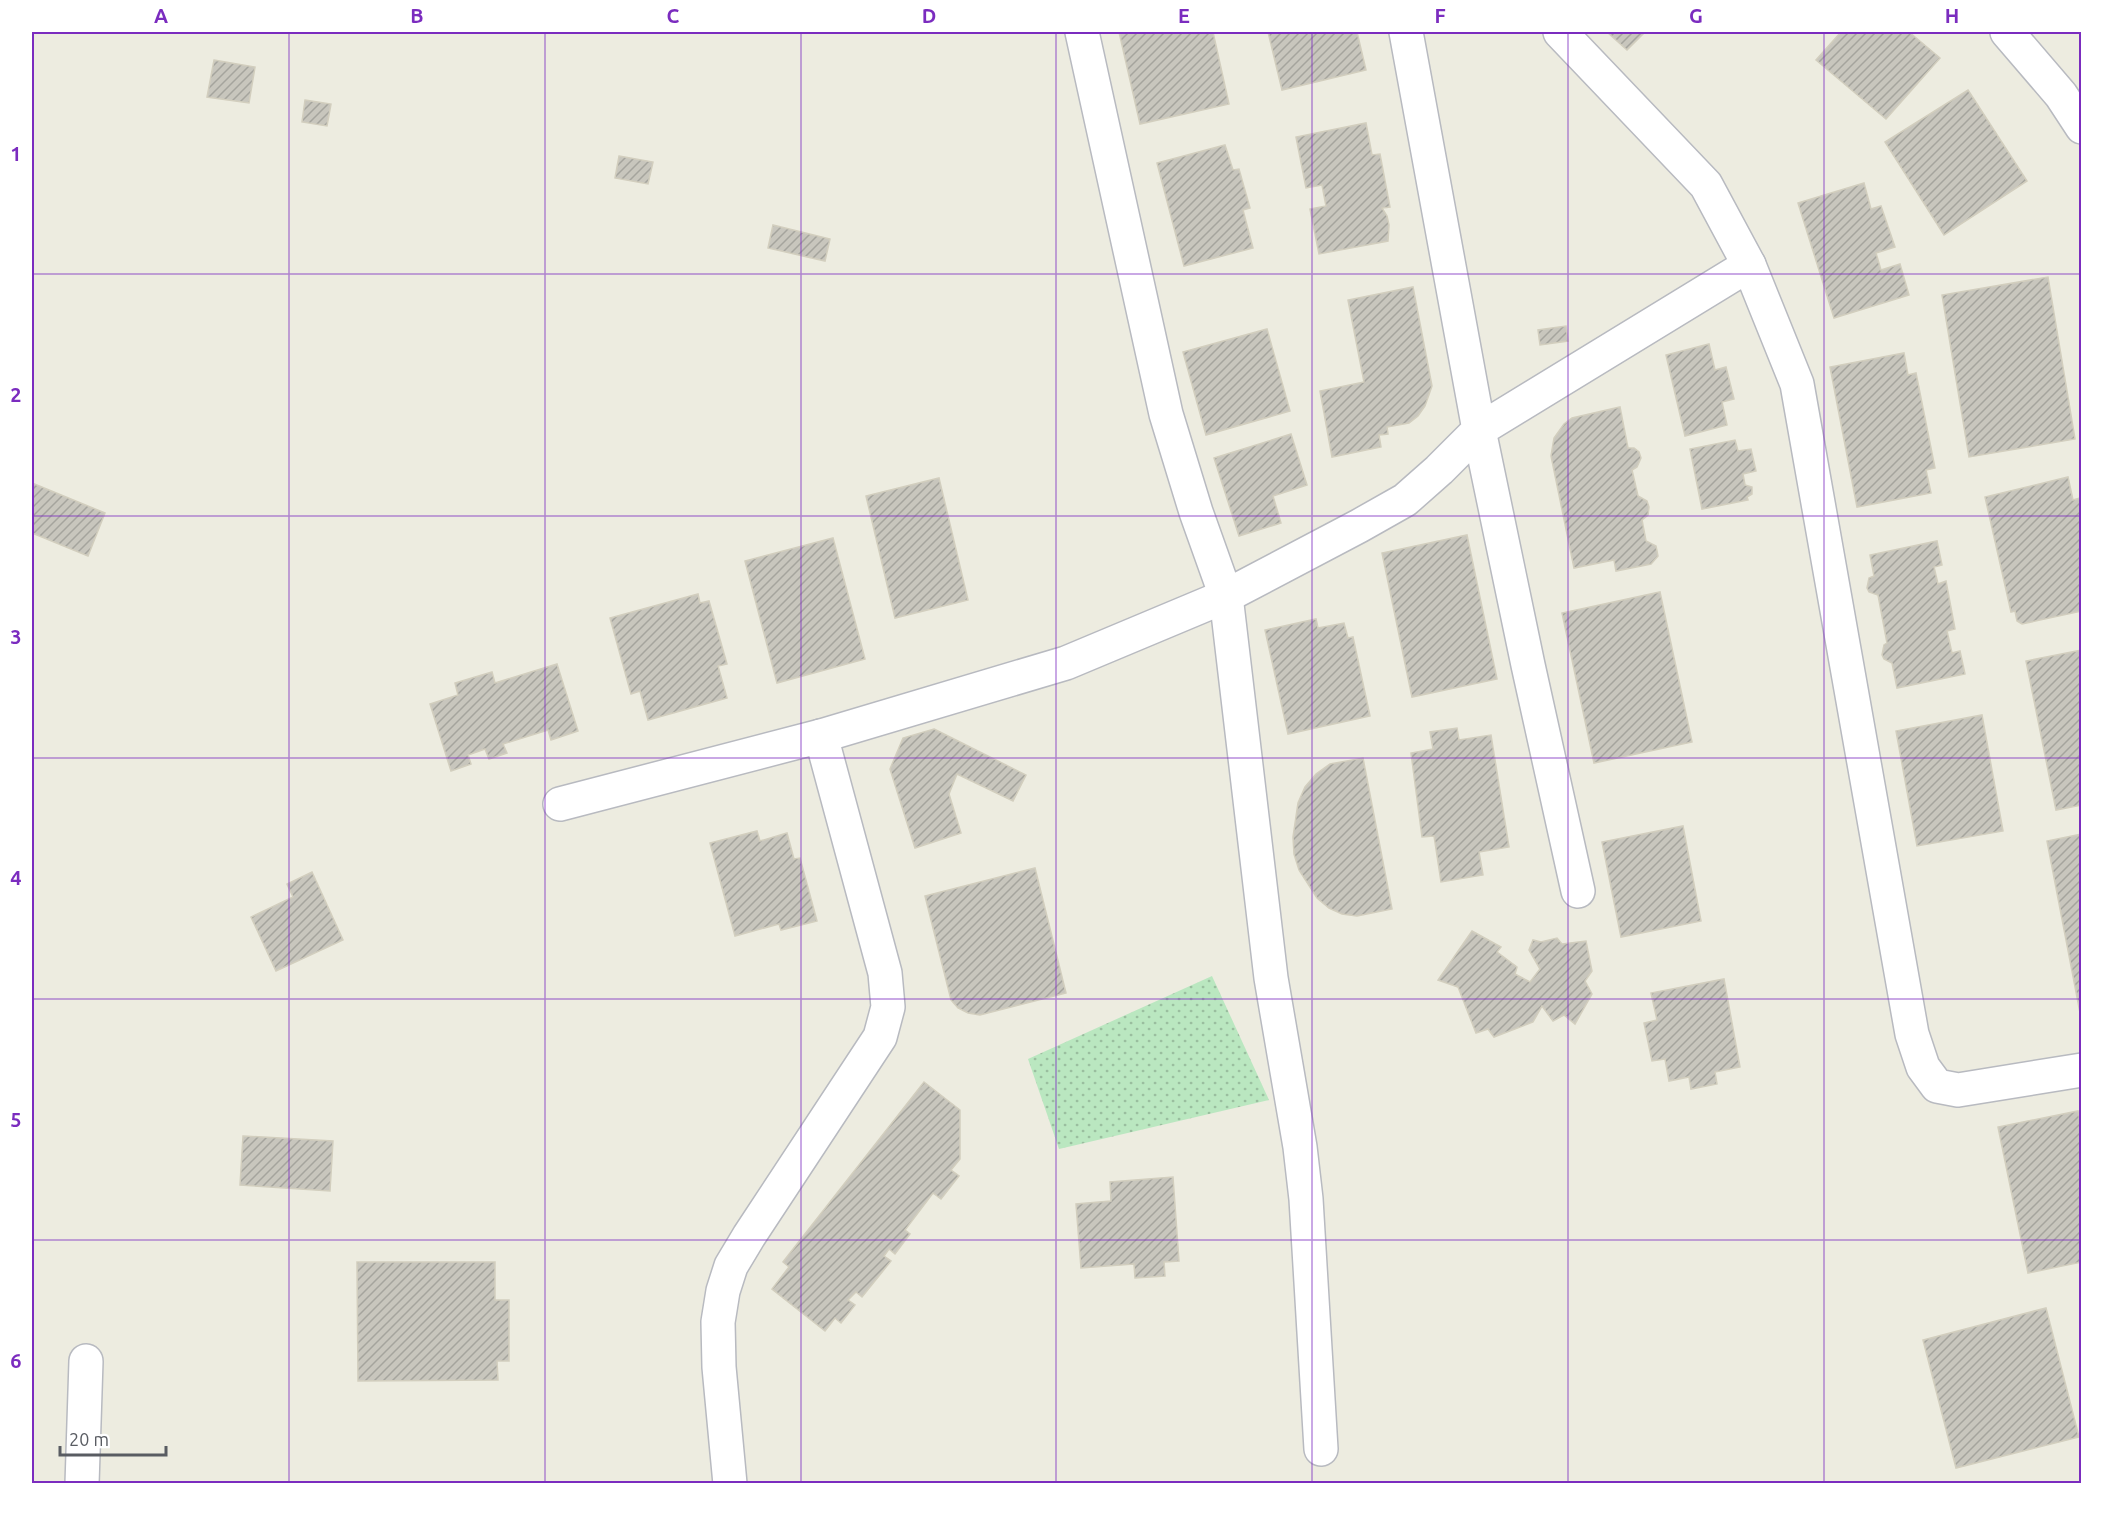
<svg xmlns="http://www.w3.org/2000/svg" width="2113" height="1515" viewBox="0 0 2113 1515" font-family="Ubuntu,sans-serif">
  <defs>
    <pattern id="grass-dots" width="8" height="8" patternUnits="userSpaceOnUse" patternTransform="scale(1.5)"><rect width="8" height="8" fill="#bae7c0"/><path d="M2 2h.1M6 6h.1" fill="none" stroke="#9abe9f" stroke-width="1.8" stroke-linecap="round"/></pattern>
    <pattern id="building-hatch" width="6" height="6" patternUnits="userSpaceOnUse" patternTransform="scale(1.5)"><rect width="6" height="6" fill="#c8c6bd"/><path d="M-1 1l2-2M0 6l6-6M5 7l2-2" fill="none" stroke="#a5a49d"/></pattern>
  </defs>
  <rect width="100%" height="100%" fill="#edece0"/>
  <polygon fill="url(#grass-dots)" points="1212,976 1269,1100 1059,1149 1028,1059"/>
  <g fill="url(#building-hatch)" stroke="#d2cebe" stroke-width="1.5">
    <polygon points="1119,32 1213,32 1229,104 1140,124"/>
    <polygon points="1268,32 1357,32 1366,70 1282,90"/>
    <polygon points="1607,32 1645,32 1627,50"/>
    <polygon points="1841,32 1909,32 1940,58 1886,119 1816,60"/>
    <polygon points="214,60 255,67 249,103 207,97"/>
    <polygon points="1968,90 2027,181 1944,235 1885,142"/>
    <polygon points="305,100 331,104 327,126 302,122"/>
    <polygon points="1366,123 1372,155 1380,154 1390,207 1382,208 1387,216 1389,225 1388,241 1319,254 1310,209 1326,206 1322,185 1306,188 1296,137"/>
    <polygon points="1225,145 1233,170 1239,169 1250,208 1243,210 1253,248 1184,266 1157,163"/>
    <polygon points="619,156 653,162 648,184 615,178"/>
    <polygon points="1864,183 1871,209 1881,206 1895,247 1876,253 1881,270 1900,264 1909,295 1834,318 1798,203"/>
    <polygon points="773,225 830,239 825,261 768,248"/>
    <polygon points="2048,277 2075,439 1969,457 1942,295"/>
    <polygon points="1413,287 1432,386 1425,406 1418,416 1409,423 1387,427 1388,434 1379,435 1381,447 1332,457 1320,391 1364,382 1348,300"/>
    <polygon points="1566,326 1568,341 1540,345 1538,330"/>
    <polygon points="1267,329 1290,411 1206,435 1183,352"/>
    <polygon points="1709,344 1715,370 1726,367 1734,399 1722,402 1727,425 1685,436 1666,355"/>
    <polygon points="1904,353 1908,375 1916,373 1935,468 1926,470 1931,493 1857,507 1830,367"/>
    <polygon points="1620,407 1628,448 1634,448 1639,452 1641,458 1637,467 1632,470 1638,496 1647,501 1649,507 1648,515 1642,520 1646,541 1656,546 1658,556 1651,564 1616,571 1614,560 1574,568 1551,456 1554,438 1564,424 1572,418"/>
    <polygon points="1291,434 1307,485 1273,496 1281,523 1239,536 1214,458"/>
    <polygon points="1735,440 1738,451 1751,449 1756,471 1743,474 1745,485 1752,487 1752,494 1747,497 1748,500 1702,509 1690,449"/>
    <polygon points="2068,477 2073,500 2080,498 2082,505 2082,611 2022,624 2017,621 2015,611 2011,612 1985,497"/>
    <polygon points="939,478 968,600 895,618 866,496"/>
    <polygon points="32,483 105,513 88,556 32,533"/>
    <polygon points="1467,535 1497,679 1412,697 1382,553"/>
    <polygon points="833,538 865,659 777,683 745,561"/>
    <polygon points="1937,541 1942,565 1934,567 1938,584 1946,581 1955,629 1947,631 1952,653 1960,651 1965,674 1897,688 1892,663 1884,659 1882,655 1884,645 1887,643 1878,595 1869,592 1867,588 1869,578 1874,576 1870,555"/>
    <polygon points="1660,592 1692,742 1594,763 1562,613"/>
    <polygon points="698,594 700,603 709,601 727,664 718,666 727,698 648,720 640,691 631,694 610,618"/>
    <polygon points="1316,619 1318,628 1344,623 1348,638 1353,637 1370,716 1288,734 1265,630"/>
    <polygon points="2082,650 2082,805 2056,810 2026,661"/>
    <polygon points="557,664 578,731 551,740 548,730 503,744 507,753 489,759 485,749 468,755 471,764 451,771 430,704 458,695 455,683 492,672 495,683"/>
    <polygon points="1982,715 2003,831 1917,846 1896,731"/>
    <polygon points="1457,728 1459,740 1491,735 1509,847 1479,852 1483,875 1441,882 1434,836 1422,837 1411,753 1433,749 1430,732"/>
    <polygon points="934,729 1026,775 1013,801 957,774 949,794 961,833 915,848 890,769 903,738"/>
    <polygon points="1363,758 1392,909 1357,916 1342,914 1329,908 1317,898 1299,870 1294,854 1293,837 1298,803 1305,787 1316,774 1330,764"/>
    <polygon points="1683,826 1701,921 1621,937 1602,842"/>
    <polygon points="757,831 760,841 787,833 794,859 800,858 817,921 781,930 779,924 735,936 710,843"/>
    <polygon points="2082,834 2082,1018 2081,1018 2047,841"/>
    <polygon points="1035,868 1066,993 980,1015 968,1013 958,1008 951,1000 925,896"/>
    <polygon points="312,872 343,940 276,971 251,917 293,897 287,884"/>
    <polygon points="1472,931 1501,947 1497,952 1517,967 1515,974 1530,982 1540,969 1529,950 1533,940 1541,942 1557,938 1562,944 1586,941 1592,971 1585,981 1592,994 1575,1024 1564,1015 1553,1021 1542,1006 1533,1022 1494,1037 1488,1029 1476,1033 1458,987 1438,980"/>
    <polygon points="1724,979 1740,1067 1715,1072 1717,1084 1691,1089 1689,1077 1669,1081 1665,1059 1652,1061 1644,1023 1657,1020 1651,993"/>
    <polygon points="924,1082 960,1110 960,1159 951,1170 959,1176 941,1199 933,1193 905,1230 910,1234 895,1254 889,1249 884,1256 891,1261 862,1297 856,1292 848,1300 855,1305 841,1323 835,1318 825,1331 772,1289 789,1267 783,1262"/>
    <polygon points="2078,1111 2082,1128 2082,1262 2028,1273 1998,1127"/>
    <polygon points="243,1136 333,1141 330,1191 240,1185"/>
    <polygon points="1173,1177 1179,1261 1164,1262 1165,1276 1135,1278 1134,1264 1081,1268 1076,1204 1111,1201 1110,1182"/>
    <polygon points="357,1262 495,1262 495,1300 509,1300 509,1361 497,1361 498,1380 358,1381"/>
    <polygon points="2046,1308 2079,1437 1956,1468 1923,1340"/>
  </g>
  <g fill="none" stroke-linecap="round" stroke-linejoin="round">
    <g stroke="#b8bac0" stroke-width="36">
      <g id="minor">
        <polyline points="1082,32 1166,414 1196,512 1226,596 1271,978 1300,1147 1306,1199 1321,1449"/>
        <polyline points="1560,32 1706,185 1749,265 1797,384 1912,1034 1923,1067 1937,1086 1958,1090 2082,1070"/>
        <polyline points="2007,32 2061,95 2082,127"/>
        <polyline points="560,804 821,736 1066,663 1226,596 1359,526 1405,500 1439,470 1479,430 1406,32"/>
        <polyline points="1578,891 1528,665 1479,430 1749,265"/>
        <polyline points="82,1484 86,1361"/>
        <polyline points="730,1484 719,1367 718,1322 723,1291 731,1266 749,1236 880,1037 888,1007 885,973 821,736"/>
      </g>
    </g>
    <use href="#minor" stroke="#fff" stroke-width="33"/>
  </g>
  <path fill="none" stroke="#7b2cbf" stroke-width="1.5" stroke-opacity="0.55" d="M289,32V1484M545,32V1484M801,32V1484M1056,32V1484M1312,32V1484M1568,32V1484M1824,32V1484M32,274H2082M32,516H2082M32,758H2082M32,999H2082M32,1240H2082"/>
  <rect width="2113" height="1515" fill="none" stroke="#ffffff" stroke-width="66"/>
  <path d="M60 1446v9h106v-9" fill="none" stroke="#595c62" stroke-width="3"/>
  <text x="69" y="1446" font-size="18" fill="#595c62" stroke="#ffffff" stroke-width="4.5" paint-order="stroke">20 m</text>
  <rect x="33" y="33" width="2047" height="1449" fill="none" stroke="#7b2cbf" stroke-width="2"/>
  <g font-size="20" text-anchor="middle" font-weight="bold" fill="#7b2cbf">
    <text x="161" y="23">A</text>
    <text x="417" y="23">B</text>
    <text x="673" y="23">C</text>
    <text x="929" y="23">D</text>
    <text x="1184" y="23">E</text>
    <text x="1440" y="23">F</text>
    <text x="1696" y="23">G</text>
    <text x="1952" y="23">H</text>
    <text x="16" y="161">1</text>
    <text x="16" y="402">2</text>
    <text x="16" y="644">3</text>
    <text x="16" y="885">4</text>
    <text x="16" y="1127">5</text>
    <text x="16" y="1368">6</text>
  </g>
</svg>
